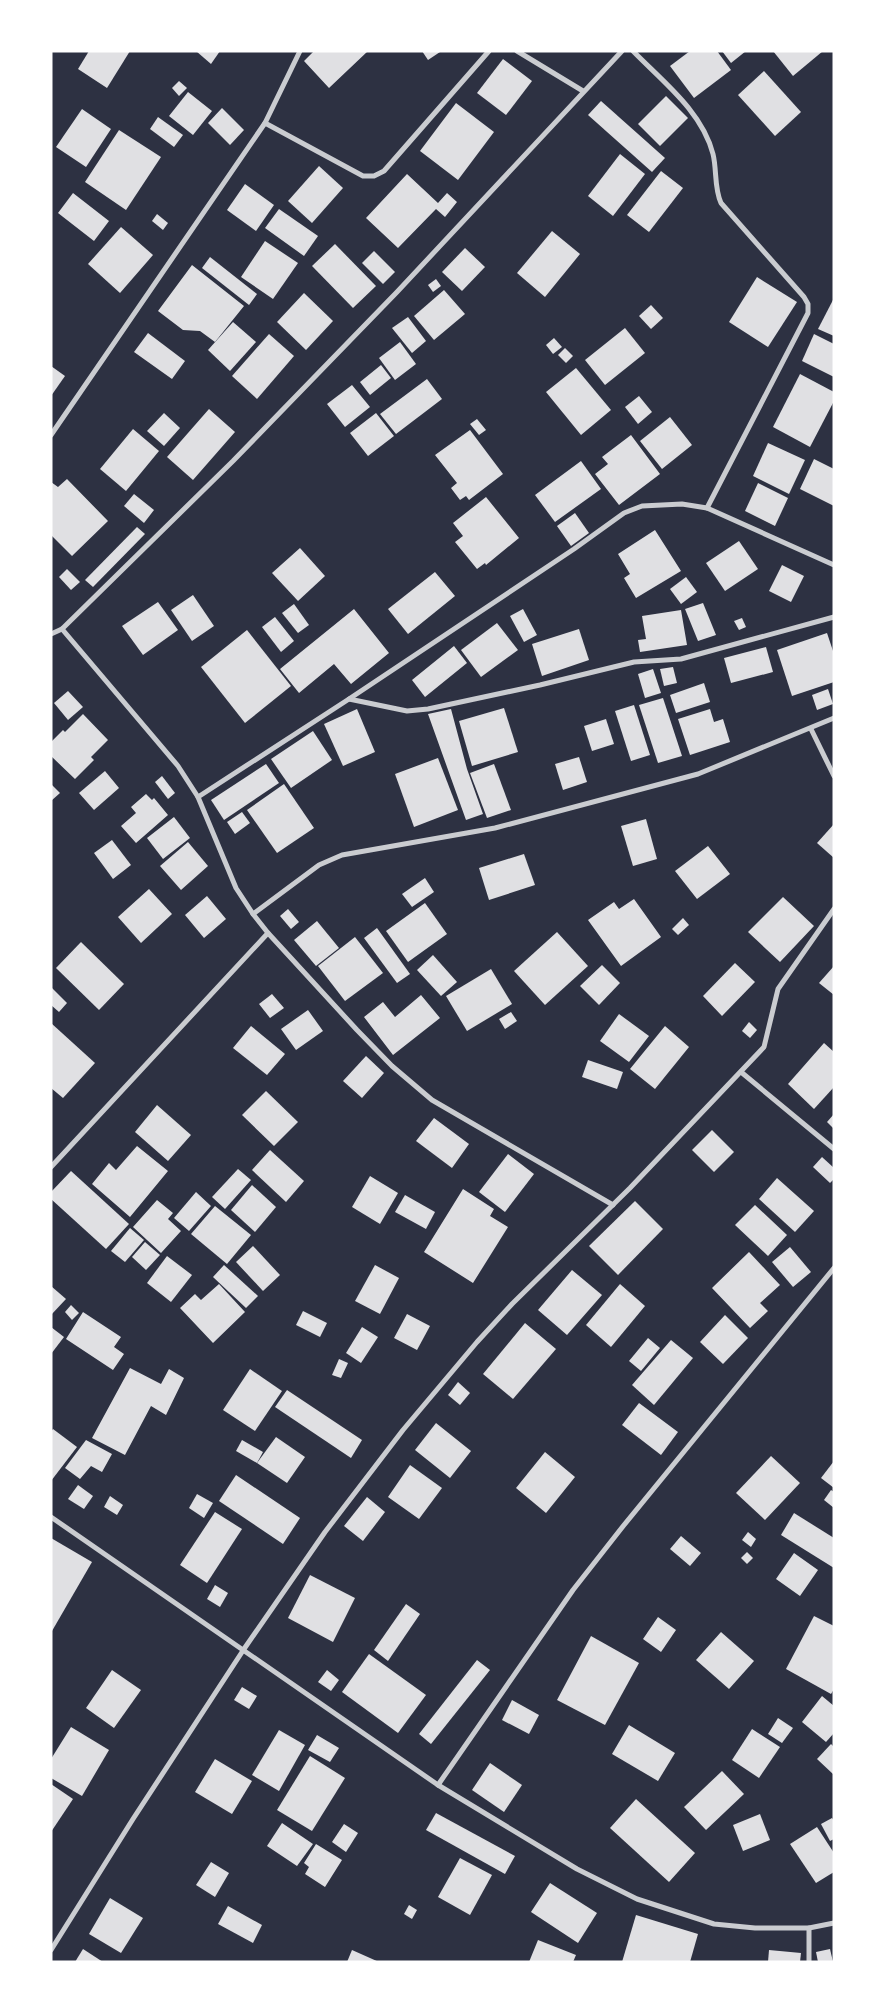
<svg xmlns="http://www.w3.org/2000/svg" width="885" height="2013" viewBox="0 0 885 2013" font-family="'Asap Condensed',sans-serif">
  <rect width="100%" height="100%" fill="#2d3142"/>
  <g fill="#e0e0e3">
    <polygon points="89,51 130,51 107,88 78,69"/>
    <polygon points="196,51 220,51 211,64"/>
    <polygon points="314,51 326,52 368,51 329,88 304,61"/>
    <polygon points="422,51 439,51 440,52 428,60"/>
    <polygon points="690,51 717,51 731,70 694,98 670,66"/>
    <polygon points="722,51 746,51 731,63"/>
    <polygon points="773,51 823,51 793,76"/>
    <polygon points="503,59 532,81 506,115 477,93"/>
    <polygon points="764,71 801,112 775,136 738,95"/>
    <polygon points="179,81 187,88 179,96 172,88"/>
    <polygon points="188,92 212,111 193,135 169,116"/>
    <polygon points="666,96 688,118 660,146 638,124"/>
    <polygon points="601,101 665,158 652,172 588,115"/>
    <polygon points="456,103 494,132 458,180 420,151"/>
    <polygon points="222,108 244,130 230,145 208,123"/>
    <polygon points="82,109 111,129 86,167 56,147"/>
    <polygon points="158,117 183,135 174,147 150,129"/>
    <polygon points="119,130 161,157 126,210 85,182"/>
    <polygon points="620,154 645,174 613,216 588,196"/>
    <polygon points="319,166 343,188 312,223 288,201"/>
    <polygon points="661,171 683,188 649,232 627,215"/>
    <polygon points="407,174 438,203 447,193 457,202 445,217 436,209 398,248 366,218"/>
    <polygon points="245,184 274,205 256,231 227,210"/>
    <polygon points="73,193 109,221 94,241 58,213"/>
    <polygon points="279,209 318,236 304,256 265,228"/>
    <polygon points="157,214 168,223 163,230 152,221"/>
    <polygon points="121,227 153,255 120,293 88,264"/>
    <polygon points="552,231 580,254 545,297 517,273"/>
    <polygon points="265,241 298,263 273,299 241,277"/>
    <polygon points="335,244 376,286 353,308 312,266"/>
    <polygon points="465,248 485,267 462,291 442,272"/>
    <polygon points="374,251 395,272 383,284 362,263"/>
    <polygon points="210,257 257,294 249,305 202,268"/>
    <polygon points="192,265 244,306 215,342 200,331 183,330 158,311"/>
    <polygon points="757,277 797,302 768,347 729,322"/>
    <polygon points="436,279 441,286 433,292 428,285"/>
    <polygon points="444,290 465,314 434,340 414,316"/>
    <polygon points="304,293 333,321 306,350 277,322"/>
    <polygon points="834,298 834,336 818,329"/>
    <polygon points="651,305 663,318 651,329 639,316"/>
    <polygon points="408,317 426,341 412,353 392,328"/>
    <polygon points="233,322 256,342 230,371 208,350"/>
    <polygon points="625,328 645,353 605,385 585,360"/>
    <polygon points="148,333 185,361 172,379 134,352"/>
    <polygon points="269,334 294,356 257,399 232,376"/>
    <polygon points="814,334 834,344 834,377 802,361"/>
    <polygon points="554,338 562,347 553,354 546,345"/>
    <polygon points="400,342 416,364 395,380 379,358"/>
    <polygon points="565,348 573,356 566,363 558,355"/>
    <polygon points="381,365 391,378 370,395 360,382"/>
    <polygon points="51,366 65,376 51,396"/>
    <polygon points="576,368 611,410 581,435 546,392"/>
    <polygon points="800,374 834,392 834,401 810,447 773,427"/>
    <polygon points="427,379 442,399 396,434 380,414"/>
    <polygon points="352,385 370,407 345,427 327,404"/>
    <polygon points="639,396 652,412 638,424 625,407"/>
    <polygon points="209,409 235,432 193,480 167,457"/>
    <polygon points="164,413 180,428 164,446 147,431"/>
    <polygon points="376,413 394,436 368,456 350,433"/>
    <polygon points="670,417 692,445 662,469 640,441"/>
    <polygon points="477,419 486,430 479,435 470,424"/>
    <polygon points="133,429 159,451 126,491 100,469"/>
    <polygon points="470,430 503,474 469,500 466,496 460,500 451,488 457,483 435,455"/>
    <polygon points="631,435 660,474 619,505 595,474 608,464 602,457"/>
    <polygon points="768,443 805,460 789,494 753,476"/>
    <polygon points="814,459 834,469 834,506 800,489"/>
    <polygon points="581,461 601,489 555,522 535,495"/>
    <polygon points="67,479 108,521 72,556 51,535 51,482 58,487"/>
    <polygon points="758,483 788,498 775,526 745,511"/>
    <polygon points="134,494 154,510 144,523 124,506"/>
    <polygon points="486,497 519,538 486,565 485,563 477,569 455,542 463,536 453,523"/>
    <polygon points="575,513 589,533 571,546 557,526"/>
    <polygon points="137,527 145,534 93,587 85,580"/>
    <polygon points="655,530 681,571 636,598 624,578 630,574 618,554"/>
    <polygon points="739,541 758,569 725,591 706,563"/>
    <polygon points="300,548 325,576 298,601 272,573"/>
    <polygon points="782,565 804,576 791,602 769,591"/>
    <polygon points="67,569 80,582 71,590 59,577"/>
    <polygon points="435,572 455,596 408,634 388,609"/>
    <polygon points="686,577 697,592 681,604 670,589"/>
    <polygon points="193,595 214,626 192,641 171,610"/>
    <polygon points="158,602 178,630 143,655 122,626"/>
    <polygon points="703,603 716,635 698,641 685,609"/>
    <polygon points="294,604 309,625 298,633 282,613"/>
    <polygon points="354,609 389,653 351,684 334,664 299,693 280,669"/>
    <polygon points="523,609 537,635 524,642 510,616"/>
    <polygon points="681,610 687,645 640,652 638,640 646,639 642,616"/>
    <polygon points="275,617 294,641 281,652 262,627"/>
    <polygon points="742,618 746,627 739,630 734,621"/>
    <polygon points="497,623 518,650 481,677 461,650"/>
    <polygon points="579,629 589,660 542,676 532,644"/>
    <polygon points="247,630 291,686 245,723 201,667"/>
    <polygon points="827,633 834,654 834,682 792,696 777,650"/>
    <polygon points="454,646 467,663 425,697 412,680"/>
    <polygon points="766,647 773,672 731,683 724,658"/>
    <polygon points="673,667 677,683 664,686 660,669"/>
    <polygon points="653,669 661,693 645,698 638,674"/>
    <polygon points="704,683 710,702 676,713 670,695"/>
    <polygon points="828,689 833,704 817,710 812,695"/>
    <polygon points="68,691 83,707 68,720 54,703"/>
    <polygon points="663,698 682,756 658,763 639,705"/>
    <polygon points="634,705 650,755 631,761 615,711"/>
    <polygon points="504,708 518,752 472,766 459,721"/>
    <polygon points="357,709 375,752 343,766 324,724"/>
    <polygon points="451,709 467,769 483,814 466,820 428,714"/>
    <polygon points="710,709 714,722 723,719 730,742 690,755 678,719"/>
    <polygon points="83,714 108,740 91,757 94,760 75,779 51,756 51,742 63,730 65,732"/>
    <polygon points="606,719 614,744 592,751 584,726"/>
    <polygon points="313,731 332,760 291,788 271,759"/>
    <polygon points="579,757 587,782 563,790 555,764"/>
    <polygon points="438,758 458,810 414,827 395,774"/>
    <polygon points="266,764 279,783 224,820 211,800"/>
    <polygon points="494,764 511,810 487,818 470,773"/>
    <polygon points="105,771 119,788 94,810 79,793"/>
    <polygon points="162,776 175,793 168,799 155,782"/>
    <polygon points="51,784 60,793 51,801"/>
    <polygon points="284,784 314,828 277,853 247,810"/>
    <polygon points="146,794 152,800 154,798 168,815 136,843 121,826 136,813 131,807"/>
    <polygon points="242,812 250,823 235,834 227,822"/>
    <polygon points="174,817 190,838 163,859 147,838"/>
    <polygon points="646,819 657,859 633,866 621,826"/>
    <polygon points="834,824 834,858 817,843"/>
    <polygon points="112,840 131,865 113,879 94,853"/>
    <polygon points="188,842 208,866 181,890 160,866"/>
    <polygon points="708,846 730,874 697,899 675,871"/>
    <polygon points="524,854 535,885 489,900 479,868"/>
    <polygon points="425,878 434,892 412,907 402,894"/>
    <polygon points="149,889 172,914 141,943 118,917"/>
    <polygon points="207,896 226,919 204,938 185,915"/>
    <polygon points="783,897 814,926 780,962 748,932"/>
    <polygon points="634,899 661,937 621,966 588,920 614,902 619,909"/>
    <polygon points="425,903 447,934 408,962 386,931"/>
    <polygon points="288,909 299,922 291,929 280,916"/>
    <polygon points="683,918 689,925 678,935 672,929"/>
    <polygon points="317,921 339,948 316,966 294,940"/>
    <polygon points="377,928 410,974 397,983 364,938"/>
    <polygon points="557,932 588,966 545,1005 514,971"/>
    <polygon points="355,937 383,973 345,1001 318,966"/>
    <polygon points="81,942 124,984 99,1010 56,968"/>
    <polygon points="433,955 457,982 441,996 417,970"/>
    <polygon points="735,963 755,982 722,1016 703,996"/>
    <polygon points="602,965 620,983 599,1005 580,986"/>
    <polygon points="834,966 834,995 819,983"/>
    <polygon points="491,969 512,1004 467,1031 446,996"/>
    <polygon points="51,987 67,1003 59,1012 51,1005"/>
    <polygon points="272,994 284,1008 270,1018 259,1004"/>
    <polygon points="421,995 440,1018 393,1055 364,1017 383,1002 395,1017"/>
    <polygon points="308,1010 323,1031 296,1050 281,1029"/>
    <polygon points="511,1012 517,1021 505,1029 499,1019"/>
    <polygon points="619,1014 649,1036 629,1062 600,1041"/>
    <polygon points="749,1022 757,1030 750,1038 742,1031"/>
    <polygon points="51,1023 95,1063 63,1098 51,1088"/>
    <polygon points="251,1026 285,1054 267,1075 233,1048"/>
    <polygon points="665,1026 689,1047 655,1089 630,1069"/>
    <polygon points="824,1043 834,1052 834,1087 814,1109 788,1084"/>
    <polygon points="366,1056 384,1073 362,1098 343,1081"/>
    <polygon points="588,1060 623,1072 617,1089 582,1077"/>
    <polygon points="266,1091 298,1122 274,1146 242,1115"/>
    <polygon points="157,1105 191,1135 168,1161 135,1132"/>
    <polygon points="834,1114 834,1129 827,1122"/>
    <polygon points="434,1118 469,1144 452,1168 416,1141"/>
    <polygon points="712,1130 734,1152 714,1172 692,1150"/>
    <polygon points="137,1146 168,1171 130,1217 92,1184 109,1163 116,1170"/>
    <polygon points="270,1150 304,1181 286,1202 252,1170"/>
    <polygon points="508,1154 534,1174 505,1212 479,1192"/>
    <polygon points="822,1157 834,1168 834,1179 830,1183 813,1167"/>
    <polygon points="238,1169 251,1180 225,1209 212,1197"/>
    <polygon points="71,1171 129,1224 106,1249 51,1199 51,1192"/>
    <polygon points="370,1176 398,1193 380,1224 352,1207"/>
    <polygon points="777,1178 814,1211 795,1232 759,1199"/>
    <polygon points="252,1185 276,1207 255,1232 231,1210"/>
    <polygon points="463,1189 494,1209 490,1216 508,1227 473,1283 424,1252"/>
    <polygon points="196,1192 211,1206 189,1231 174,1218"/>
    <polygon points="405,1195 435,1212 426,1229 395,1212"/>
    <polygon points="157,1200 173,1213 168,1219 181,1231 161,1253 133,1227"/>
    <polygon points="635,1201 663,1229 618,1275 589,1246"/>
    <polygon points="755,1205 787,1235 768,1256 735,1225"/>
    <polygon points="215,1206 251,1235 227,1264 191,1234"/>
    <polygon points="130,1228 144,1240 125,1262 111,1251"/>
    <polygon points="145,1242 160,1255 146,1270 132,1257"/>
    <polygon points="253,1246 280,1275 263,1291 236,1262"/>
    <polygon points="790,1247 811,1272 793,1287 772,1262"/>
    <polygon points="749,1252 780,1285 760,1303 768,1311 750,1328 712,1288"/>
    <polygon points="167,1256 192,1275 171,1302 147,1283"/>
    <polygon points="224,1265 258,1296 246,1308 213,1277"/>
    <polygon points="375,1265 399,1278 380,1314 355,1301"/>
    <polygon points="572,1270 602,1295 567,1335 538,1310"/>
    <polygon points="219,1284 245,1312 213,1343 180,1308 195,1294 201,1300"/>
    <polygon points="620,1284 645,1306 611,1347 586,1325"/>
    <polygon points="51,1286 66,1299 51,1315"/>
    <polygon points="71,1305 79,1313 72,1320 65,1312"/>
    <polygon points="303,1311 327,1323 320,1337 296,1325"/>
    <polygon points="83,1312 121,1337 114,1347 124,1354 113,1370 66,1339"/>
    <polygon points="407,1314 430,1326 417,1350 394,1338"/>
    <polygon points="725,1315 748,1338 723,1364 700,1342"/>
    <polygon points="525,1323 556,1349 513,1399 483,1374"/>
    <polygon points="51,1327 64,1337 51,1354"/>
    <polygon points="362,1327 378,1337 361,1363 346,1353"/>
    <polygon points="648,1338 660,1348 641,1371 629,1361"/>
    <polygon points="671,1340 693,1358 654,1405 632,1385"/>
    <polygon points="339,1359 348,1363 341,1378 332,1375"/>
    <polygon points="130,1368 161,1384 169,1369 184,1378 166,1415 151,1406 125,1455 92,1438"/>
    <polygon points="250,1369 282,1391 255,1431 223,1410"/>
    <polygon points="458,1382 470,1393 460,1405 448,1395"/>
    <polygon points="287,1390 362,1440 351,1458 275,1407"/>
    <polygon points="639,1403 678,1432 661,1455 622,1425"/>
    <polygon points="436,1423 471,1451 450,1478 415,1450"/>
    <polygon points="53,1429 77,1447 51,1481 51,1432"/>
    <polygon points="276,1437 305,1457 287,1483 257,1463"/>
    <polygon points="86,1440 112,1454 102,1472 91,1466 80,1479 65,1468"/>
    <polygon points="242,1440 263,1452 257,1463 236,1451"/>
    <polygon points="545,1452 575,1477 546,1513 516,1488"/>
    <polygon points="771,1456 800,1483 765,1520 736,1493"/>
    <polygon points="834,1461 834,1488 821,1478"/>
    <polygon points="410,1465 442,1488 419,1519 388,1497"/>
    <polygon points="236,1475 300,1518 283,1544 219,1501"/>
    <polygon points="78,1485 93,1496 84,1509 68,1499"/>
    <polygon points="831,1490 834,1492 834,1508 824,1500"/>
    <polygon points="197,1494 213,1503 204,1518 189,1508"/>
    <polygon points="110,1496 123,1505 117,1515 104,1507"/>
    <polygon points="367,1497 385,1512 363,1541 344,1526"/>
    <polygon points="215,1512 242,1529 207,1583 180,1565"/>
    <polygon points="794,1513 834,1538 834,1568 781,1535"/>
    <polygon points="748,1532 756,1539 751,1547 742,1540"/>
    <polygon points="681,1536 701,1553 690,1566 670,1549"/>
    <polygon points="51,1538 92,1562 52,1631 51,1630"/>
    <polygon points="747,1552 753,1558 747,1564 741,1558"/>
    <polygon points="794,1553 818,1570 800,1596 776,1579"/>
    <polygon points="310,1575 355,1598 333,1642 288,1618"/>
    <polygon points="215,1585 228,1593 220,1607 207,1599"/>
    <polygon points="406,1604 420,1614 388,1661 374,1650"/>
    <polygon points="814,1616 834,1626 834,1689 831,1694 786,1669"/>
    <polygon points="658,1617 676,1630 661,1652 643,1639"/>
    <polygon points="721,1632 754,1661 729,1689 696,1660"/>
    <polygon points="591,1636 639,1663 605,1725 557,1700"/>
    <polygon points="369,1654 426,1695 398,1733 342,1692"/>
    <polygon points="477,1660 490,1670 431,1744 419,1734"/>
    <polygon points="112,1670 141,1690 114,1728 86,1708"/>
    <polygon points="327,1670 339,1680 331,1691 318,1682"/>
    <polygon points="242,1687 257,1696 249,1709 234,1700"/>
    <polygon points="822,1696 834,1706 834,1733 826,1742 802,1722"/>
    <polygon points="512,1700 539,1715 529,1734 502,1720"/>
    <polygon points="778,1718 793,1728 782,1743 768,1734"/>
    <polygon points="629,1725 675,1753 658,1781 612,1754"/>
    <polygon points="71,1727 109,1750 82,1796 51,1778 51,1759"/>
    <polygon points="752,1729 780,1747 759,1778 732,1760"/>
    <polygon points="279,1730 305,1745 279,1791 252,1775"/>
    <polygon points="317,1735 339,1748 330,1762 308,1750"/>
    <polygon points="831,1744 834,1747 834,1775 817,1759"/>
    <polygon points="310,1756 345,1778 312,1831 277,1810"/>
    <polygon points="215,1759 252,1781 232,1814 195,1792"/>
    <polygon points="490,1763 522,1785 504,1812 472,1790"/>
    <polygon points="722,1771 744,1794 706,1830 684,1807"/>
    <polygon points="51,1784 73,1799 51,1832"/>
    <polygon points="636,1799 695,1853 669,1882 610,1828"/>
    <polygon points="436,1813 515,1856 505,1874 426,1830"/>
    <polygon points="760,1814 770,1840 743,1851 733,1825"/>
    <polygon points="832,1818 834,1821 834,1839 830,1841 821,1824"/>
    <polygon points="282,1823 313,1844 297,1866 267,1846"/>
    <polygon points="344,1824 358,1833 346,1852 332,1842"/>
    <polygon points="817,1827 834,1853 834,1872 816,1883 790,1844"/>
    <polygon points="316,1844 342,1860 325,1887 305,1874 309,1867 304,1863"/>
    <polygon points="460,1858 492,1875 470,1915 438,1897"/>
    <polygon points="211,1862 229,1873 215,1897 196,1885"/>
    <polygon points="550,1883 597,1913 578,1943 531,1912"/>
    <polygon points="110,1898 143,1918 121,1953 89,1934"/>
    <polygon points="409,1905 417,1910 412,1919 404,1914"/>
    <polygon points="228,1906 262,1925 253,1943 218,1924"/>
    <polygon points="636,1915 698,1934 690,1962 622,1962"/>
    <polygon points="538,1940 576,1955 573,1962 529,1962"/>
    <polygon points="83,1949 103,1962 75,1962"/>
    <polygon points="830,1949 833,1962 818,1962 816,1952"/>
    <polygon points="352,1950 379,1962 347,1962"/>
    <polygon points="769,1950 801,1953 800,1962 768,1962"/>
  </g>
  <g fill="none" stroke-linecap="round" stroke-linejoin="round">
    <g stroke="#caccd0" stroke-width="5">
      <polyline points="517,51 583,91"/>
      <path d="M633,51C662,81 702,111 713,154C717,170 714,188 721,203L804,297L808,304V313L707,508"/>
      <polyline points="265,123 300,51"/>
      <polyline points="51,435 265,123 363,176 374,176 384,171 489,51"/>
      <polyline points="62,629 178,766 198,797 236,888 253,914 268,933 357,1030 392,1066 432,1100 613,1205"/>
      <polyline points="51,634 62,629 233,461 397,292 622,51"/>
      <polyline points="349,699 574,549 624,513 642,506 682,504 707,508 834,565"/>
      <polyline points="811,729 834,776"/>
      <polyline points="198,797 349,699 407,711 428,709 540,685 634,662 681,659 834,617"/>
      <polyline points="253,914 319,865 342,855 495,828 698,774 834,718"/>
      <polyline points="741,1072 834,1149"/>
      <polyline points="51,1167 268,933"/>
      <polyline points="51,1517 438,1785 577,1869 637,1899 714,1924 755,1928 809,1928 834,1923"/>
      <polyline points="438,1785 573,1590 624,1525 834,1268"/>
      <polyline points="809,1928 809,1962"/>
      <polyline points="51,1950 133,1819 244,1649 325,1532 403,1430 477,1342 512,1304 630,1188 764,1047 778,989 834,909"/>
    </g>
  </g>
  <rect width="885" height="2013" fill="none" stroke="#ffffff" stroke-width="105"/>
</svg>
